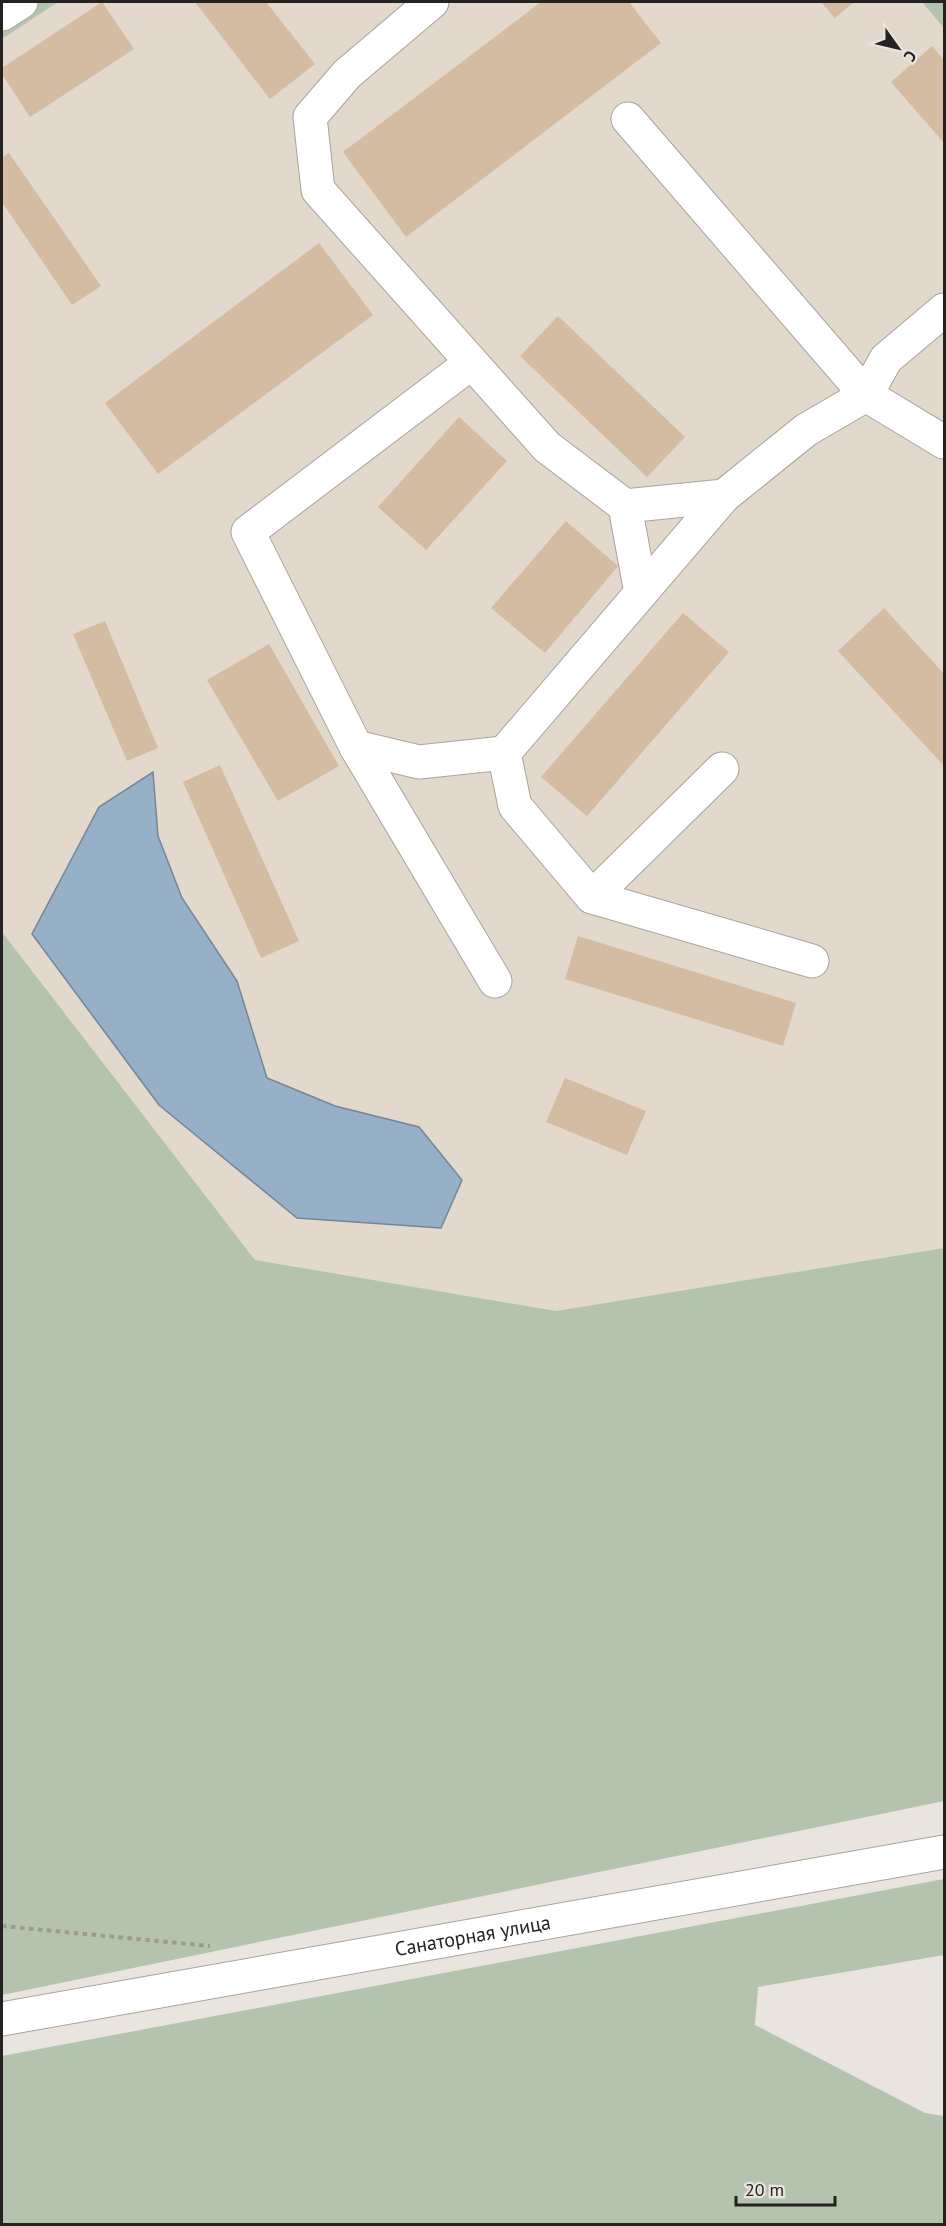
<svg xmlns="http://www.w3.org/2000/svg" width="946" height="2226" viewBox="0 0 946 2226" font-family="'PT Sans',sans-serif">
  <rect width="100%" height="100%" fill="#eae4de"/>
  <polygon fill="#e2d8cc" points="58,2 922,2 944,28 944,1248 556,1311 255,1260 2,932 2,39"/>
  <g fill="#b3c3ad">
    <polygon points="2,2 58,2 2,39"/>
    <polygon points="922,2 944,2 944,28"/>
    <polygon points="2,932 255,1260 556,1311 944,1248 944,1801 2,1995"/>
    <polygon points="944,1879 944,1955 758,1987 755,2025 925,2113 944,2116 944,2224 2,2224 2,2056"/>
  </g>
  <polygon fill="#96b0c8" stroke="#748696" stroke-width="1.5" points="153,772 158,836 182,898 237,981 267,1078 335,1106 419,1127 462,1180 441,1228 297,1218 159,1105 32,934 99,807"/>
  <g fill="#d4bca2">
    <polygon points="102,2 134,49 30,117 2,74 2,68"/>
    <polygon points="195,2 266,2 315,64 270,99"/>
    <polygon points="541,2 629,2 661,43 406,237 343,152"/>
    <polygon points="821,2 854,2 835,18"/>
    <polygon points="932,46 944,60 944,143 891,82"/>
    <polygon points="9,153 101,286 72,305 2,202 2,158"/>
    <polygon points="319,243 373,315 158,474 105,403"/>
    <polygon points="558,316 685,437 647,477 520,356"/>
    <polygon points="459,417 507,461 426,550 378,507"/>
    <polygon points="566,521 618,566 545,653 491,608"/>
    <polygon points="884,608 944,674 944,766 838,651"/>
    <polygon points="683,613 729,652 587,816 541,777"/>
    <polygon points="105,621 158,748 127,761 73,634"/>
    <polygon points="269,644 339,766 278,801 207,680"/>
    <polygon points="220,765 299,941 261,958 183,782"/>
    <polygon points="578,936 796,1003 783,1046 565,979"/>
    <polygon points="565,1078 646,1111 627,1155 546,1122"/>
  </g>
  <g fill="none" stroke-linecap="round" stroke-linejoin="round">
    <g stroke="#a8a39d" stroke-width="35">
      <g id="minor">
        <polyline points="432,2 347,74 310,117 318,190 547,447 625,506 724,496 806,430 866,395 886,359 944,310"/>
        <polyline points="2,14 21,2"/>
        <polyline points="628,119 866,395 944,442"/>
        <polyline points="471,363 248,532 356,747 419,762 504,753"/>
        <polyline points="625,506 641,593"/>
        <polyline points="356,747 495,981"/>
        <polyline points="722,769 592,897 515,806 504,753 724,496"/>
        <polyline points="592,897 812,961"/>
        <path id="s1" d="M2,2019L944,1852"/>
      </g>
    </g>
    <polyline stroke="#9d9894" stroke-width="4" stroke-dasharray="4.5 4.5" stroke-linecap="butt" points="2,1926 210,1946"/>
    <use href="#minor" stroke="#fff" stroke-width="33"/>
  </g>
  <g text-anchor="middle" stroke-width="5" stroke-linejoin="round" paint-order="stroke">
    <g font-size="20" fill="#252321" stroke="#eae4de">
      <text dy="7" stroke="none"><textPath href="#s1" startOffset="478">Санаторная улица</textPath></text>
    </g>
  </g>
  <rect width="946" height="2226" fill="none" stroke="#252321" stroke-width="6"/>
  <g transform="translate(898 48) rotate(124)" stroke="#eae4de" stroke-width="4.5" paint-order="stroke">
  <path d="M0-4.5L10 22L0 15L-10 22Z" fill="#252321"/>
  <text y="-9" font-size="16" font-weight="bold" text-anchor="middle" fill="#252321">С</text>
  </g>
  <path d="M736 2196v9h99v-9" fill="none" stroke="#252321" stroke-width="3"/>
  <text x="745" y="2196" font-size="18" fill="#252321" stroke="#eae4de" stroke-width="4.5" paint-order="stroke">20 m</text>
</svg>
